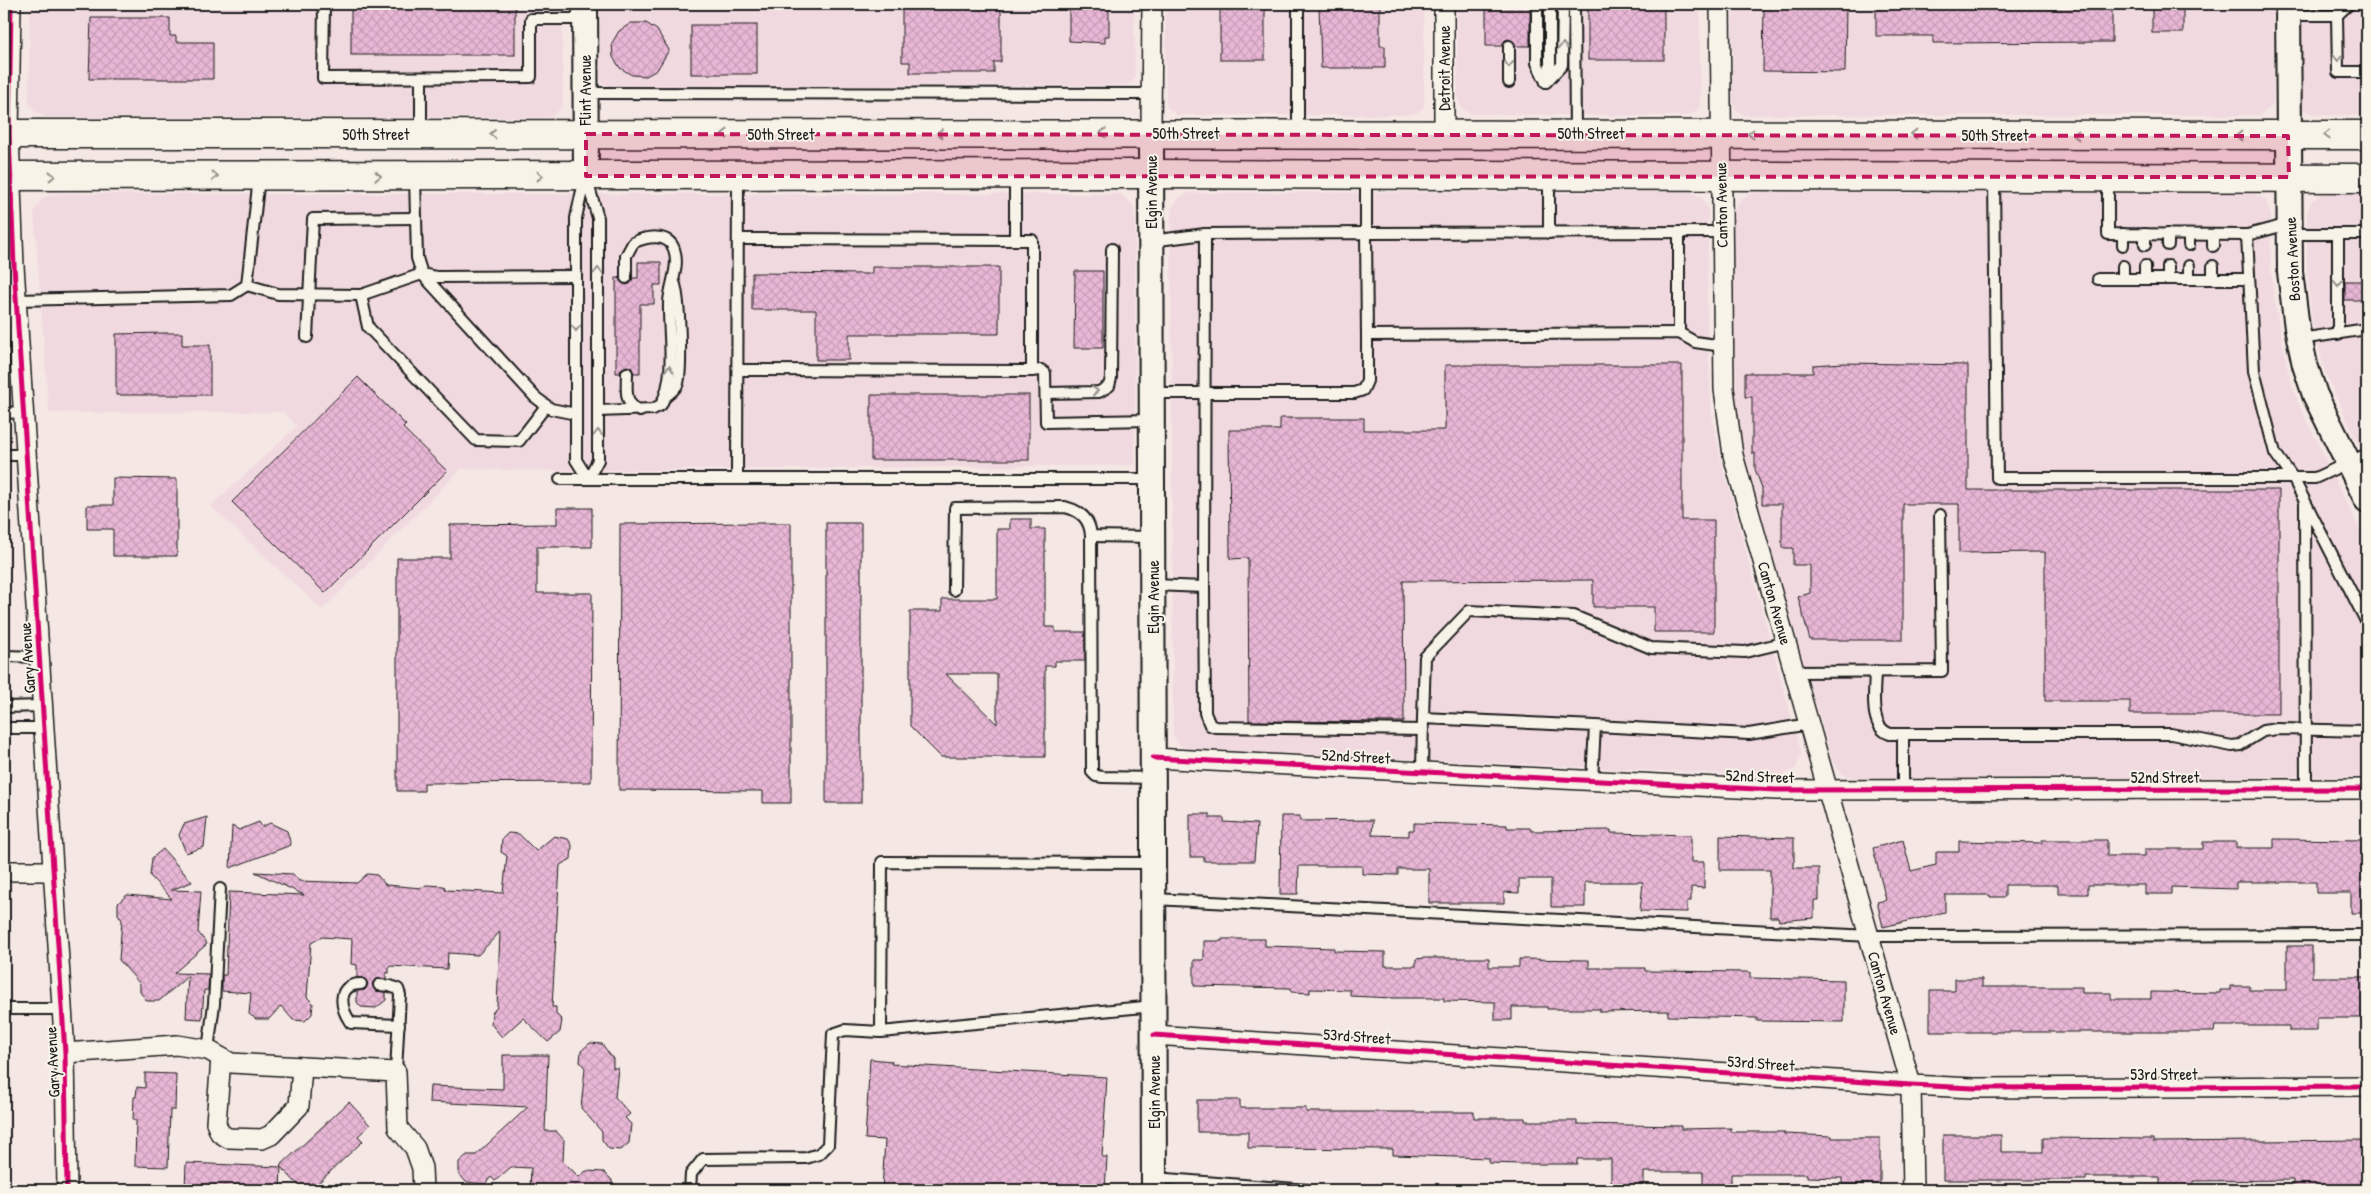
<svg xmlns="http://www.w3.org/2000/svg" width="2371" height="1194" viewBox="0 0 2371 1194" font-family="'Patrick Hand',sans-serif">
  <defs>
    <pattern id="building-cross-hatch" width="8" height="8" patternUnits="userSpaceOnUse" patternTransform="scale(1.25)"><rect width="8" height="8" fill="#e9b7d6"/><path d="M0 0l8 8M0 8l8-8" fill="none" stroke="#c79db7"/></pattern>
  </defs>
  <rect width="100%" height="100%" fill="#f4e7e4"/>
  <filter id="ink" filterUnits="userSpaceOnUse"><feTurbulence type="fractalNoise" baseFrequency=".02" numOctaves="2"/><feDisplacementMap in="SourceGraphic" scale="10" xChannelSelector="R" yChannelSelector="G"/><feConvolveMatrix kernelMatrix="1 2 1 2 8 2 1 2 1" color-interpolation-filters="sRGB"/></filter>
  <g filter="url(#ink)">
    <g fill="#f1d9e0">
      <polygon points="30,4 562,4 563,106 554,115 545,117 46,117 36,112 29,103"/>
      <polygon points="600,4 1134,4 1135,77 1132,82 1126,85 609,86 602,83 600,77"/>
      <polygon points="1166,4 1424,4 1424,107 1416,113 1407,115 1176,115 1168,108 1166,101"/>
      <polygon points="1457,4 1700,4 1700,106 1695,112 1685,116 1470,114 1462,109 1458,98"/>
      <polygon points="1733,4 2273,4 2273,105 2260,115 1744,115 1736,109 1733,104"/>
      <polygon points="2299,4 2367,4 2367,115 2319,115 2312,114 2302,108 2300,102"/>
      <polygon points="1683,192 1691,192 1702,198 1708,210 1707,324 1712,418 1721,460 1801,753 1796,768 1781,776 1776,776 1191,749 1180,745 1173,735 1171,216 1172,208 1179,198 1189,193"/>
      <polygon points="1751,193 2251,193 2266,200 2270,212 2271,271 2275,305 2289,375 2298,403 2367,545 2367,777 1858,778 1845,776 1841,772 1833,762 1789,612 1745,456 1736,405 1733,216 1737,203"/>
      <polygon points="2367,193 2367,463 2325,372 2312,320 2307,267 2307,212 2312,201 2322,194"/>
      <polygon points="55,194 1120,194 1133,205 1135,219 1135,465 563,471 461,469 322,610 211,506 297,426 283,412 49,413 34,212 43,198"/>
    </g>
    <g fill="url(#building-cross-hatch)" stroke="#1c1c1c" fill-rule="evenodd">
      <rect x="351" y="4" width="164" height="51"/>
      <polygon points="902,4 1001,4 1001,62 994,62 994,73 910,73 910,62 902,62"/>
      <polygon points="1069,4 1109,4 1109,36 1105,36 1105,43 1069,41"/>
      <rect x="1220" y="4" width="45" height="56"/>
      <polygon points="1319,4 1380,4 1380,46 1385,46 1385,68 1321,68"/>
      <polygon points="1486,4 1530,4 1530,46 1516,46 1509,39 1505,40 1502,46 1486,46"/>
      <rect x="1588" y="4" width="76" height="56"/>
      <polygon points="1764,4 1846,4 1845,72 1763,71"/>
      <polygon points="1876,4 2112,4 2112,42 1933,43 1933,36 1876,36"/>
      <rect x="2152" y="4" width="31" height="29"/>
      <polygon points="91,18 170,18 170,36 176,36 176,42 213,42 213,79 89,79"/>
      <polygon points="631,23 646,23 657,30 669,50 657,70 646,76 632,75 620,68 613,57 612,43 619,31"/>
      <rect x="691" y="25" width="66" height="49"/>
      <polygon points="638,262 661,262 661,285 654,285 654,304 640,304 640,373 634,373 631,367 627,366 621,369 620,373 616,373 616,278 619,278 626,285 630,284 633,278 638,278"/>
      <polygon points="872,267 999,267 999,334 849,334 849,360 816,360 816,310 752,310 752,273 872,274"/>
      <polygon points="1075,271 1103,271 1103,348 1074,348"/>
      <rect x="2345" y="281" width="22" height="19"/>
      <polygon points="166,333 182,333 182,345 210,345 210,395 116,395 116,334"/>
      <polygon points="1844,363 1968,365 1968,490 2279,490 2279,714 2130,714 2130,701 2045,701 2045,552 1959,553 1959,504 1903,504 1903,640 1810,640 1798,597 1810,593 1810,565 1793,565 1793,548 1782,548 1782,504 1762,504 1762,488 1755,469 1755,453 1752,453 1752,397 1745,397 1745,373 1813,373 1813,365"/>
      <polygon points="1445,365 1682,365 1682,520 1714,520 1714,632 1654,632 1654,607 1593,607 1593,580 1403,581 1404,722 1249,721 1248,558 1230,559 1229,430 1280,430 1280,418 1364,418 1364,430 1445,430"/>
      <polygon points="358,377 406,425 403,428 447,471 325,593 232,502"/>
      <rect x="871" y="395" width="158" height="65"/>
      <polygon points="113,478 177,479 177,556 113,556 113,529 87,529 87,505 113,505"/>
      <polygon points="557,508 592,508 592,547 537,547 537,593 592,593 591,782 424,783 424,791 397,791 397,558 450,558 450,525 557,524"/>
      <path d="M1010,519H1031V529H1045V627H1055V632H1085V661H1055V666H1045V757H941L910,726V611H942V599H997V529H1010ZM946,674H997V724Z"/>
      <polygon points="763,523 791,523 791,803 763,803 763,791 619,790 620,524"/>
      <rect x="826" y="523" width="35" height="280"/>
      <polygon points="1190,814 1210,814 1210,818 1224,818 1224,822 1257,824 1254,861 1204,861 1204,857 1190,857"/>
      <polygon points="1281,816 1300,816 1300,821 1373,820 1372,835 1409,836 1409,830 1414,830 1414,823 1507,825 1507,828 1531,828 1531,831 1611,830 1611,833 1691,835 1691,862 1704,862 1704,888 1691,887 1691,901 1687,901 1687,912 1640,911 1643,882 1585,882 1585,907 1551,907 1551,879 1519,879 1519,893 1504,892 1504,903 1429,903 1429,869 1398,869 1398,875 1362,874 1362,866 1299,866 1298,894 1280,894"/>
      <polygon points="207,817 204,847 186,853 179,835 184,824"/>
      <polygon points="259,822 262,827 270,823 287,831 291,845 230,868 232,826 239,830"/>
      <polygon points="508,833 519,834 536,851 554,836 568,839 572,845 571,859 560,865 552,1007 556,1007 556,1014 562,1020 560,1032 548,1042 523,1018 502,1037 491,1024 492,1013 497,1007 500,932 478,955 448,953 447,969 389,966 389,973 386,973 386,979 377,979 372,984 375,991 386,992 386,1000 376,1008 361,1007 357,1002 357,991 365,990 368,984 364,978 357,978 357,965 351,964 352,939 322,937 311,943 307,997 313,1003 312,1014 305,1021 293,1020 281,1006 269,1019 256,1019 249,1014 251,993 222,991 222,975 226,975 229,892 304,895 255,872 293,874 299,881 357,883 367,874 377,875 386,885 422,888 426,885 444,886 446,890 503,893 507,856 501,852 502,839"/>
      <polygon points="1720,836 1794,838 1794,868 1819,868 1819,900 1814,900 1814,918 1779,921 1778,917 1770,917 1770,870 1720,870"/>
      <polygon points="2274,839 2367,840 2367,913 2351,913 2351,893 2316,893 2316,882 2236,882 2236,889 2172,887 2172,894 2145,894 2145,885 2088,885 2088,894 2058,894 2058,885 2005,885 2005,897 1990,897 1990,895 1945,895 1945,912 1883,927 1877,902 1886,900 1873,848 1903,840 1911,871 1936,865 1936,852 1959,852 1959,841 2042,843 2042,840 2107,840 2107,856 2145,856 2145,849 2203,849 2203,842 2236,842 2236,848 2274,848"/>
      <polygon points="163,849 192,882 171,890 201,891 198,932 207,944 174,973 209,974 208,990 204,990 202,1019 186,1018 188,976 159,1001 147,1001 140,992 140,984 119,960 122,920 118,914 118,903 127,895 172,899 150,876 152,858"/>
      <polygon points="1222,939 1265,939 1265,946 1334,948 1334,951 1385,952 1385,966 1416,966 1416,959 1425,958 1489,958 1489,967 1519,967 1519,959 1589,960 1589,968 1645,968 1645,971 1750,972 1750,978 1844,980 1844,1022 1757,1021 1757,1018 1668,1016 1668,1011 1600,1012 1600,1009 1547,1009 1547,1007 1512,1007 1512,1020 1495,1020 1495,1002 1444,1001 1444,998 1393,998 1350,996 1350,990 1310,989 1310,993 1291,992 1291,988 1194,986 1194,960 1204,960 1204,941 1222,941"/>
      <polygon points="2287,946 2312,946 2312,977 2367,977 2367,1018 2317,1018 2317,1031 2289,1031 2289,1026 2215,1026 2214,1032 1930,1032 1930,991 1955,991 1955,979 1982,979 1982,987 2082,987 2082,993 2111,993 2111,999 2151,999 2151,992 2220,993 2220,990 2230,990 2230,986 2250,986 2250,990 2287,990"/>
      <polygon points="590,1043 602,1044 613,1059 613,1068 618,1068 615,1097 630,1114 625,1118 631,1124 629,1143 621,1150 609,1149 602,1140 602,1132 581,1108 585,1068 580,1062 581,1051"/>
      <polygon points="503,1055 548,1055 545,1131 556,1131 564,1140 563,1161 579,1177 586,1171 604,1172 612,1180 612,1190 530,1190 531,1168 511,1167 495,1181 491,1177 485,1184 466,1182 459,1174 459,1162 467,1155 476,1155 528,1107 429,1102 430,1086 503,1089"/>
      <polygon points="870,1059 892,1061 891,1064 1107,1077 1102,1157 1107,1157 1105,1190 882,1190 885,1140 865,1139"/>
      <polygon points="145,1073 176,1074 175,1110 170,1110 168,1167 135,1166 136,1120 133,1120 134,1097 136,1097 137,1087 145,1088"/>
      <polygon points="1197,1100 1240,1100 1240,1108 1306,1108 1306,1112 1474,1112 1474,1118 1525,1118 1525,1121 1577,1121 1577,1124 1681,1126 1681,1129 1731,1128 1731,1132 1784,1132 1784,1134 1832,1136 1832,1138 1880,1138 1880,1184 1842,1184 1842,1178 1807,1177 1807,1174 1731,1174 1731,1185 1703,1185 1703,1172 1644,1172 1644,1190 1611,1190 1611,1159 1577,1159 1577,1164 1520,1164 1489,1163 1489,1158 1393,1155 1393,1149 1248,1148 1248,1132 1197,1132"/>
      <polygon points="349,1102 370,1125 358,1136 363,1141 315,1186 312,1183 303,1190 280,1166"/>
      <polygon points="1943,1135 2001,1135 2001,1152 2043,1152 2043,1138 2153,1139 2153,1142 2367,1140 2367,1190 2293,1190 2293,1180 2193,1181 2193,1190 2160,1190 2160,1177 2086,1177 2086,1180 1943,1180"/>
      <polygon points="186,1163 281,1167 280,1190 185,1190"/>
    </g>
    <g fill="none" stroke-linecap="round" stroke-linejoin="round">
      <g stroke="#1c1c1c" stroke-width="14">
        <g id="service">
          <polyline points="324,4 323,78 531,77 531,19 585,19"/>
          <polyline points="1298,4 1298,133"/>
          <polyline points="1537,4 1537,63 1546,82"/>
          <polyline points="1574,4 1575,133"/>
          <polyline points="2288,15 2337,15 2349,4"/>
          <polyline points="2337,15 2338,72 2367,72"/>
          <polyline points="1509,46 1509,82"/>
          <polyline points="421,78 421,133"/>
          <polyline points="1546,81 1550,65 1550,4"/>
          <polyline points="1546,82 1562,65 1563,4"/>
          <polyline points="586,93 1151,94"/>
          <polyline points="1015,176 1015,240"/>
          <polyline points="1366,176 1366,233 1722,232"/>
          <polyline points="1549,176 1549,233"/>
          <polyline points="415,177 417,258 422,274 436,277 576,276"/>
          <polyline points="585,177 576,218 576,460 588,479"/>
          <polyline points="586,177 598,218 598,460 588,479"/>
          <polyline points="1994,177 1997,478 2315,478 2367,454"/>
          <polyline points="2108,178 2108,234 2247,235 2254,371 2275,453 2293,478 2367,623"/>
          <polyline points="1679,232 1679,333"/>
          <polyline points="1205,234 1366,233 1367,335"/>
          <polyline points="2123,234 2123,245"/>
          <polyline points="2145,234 2145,245"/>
          <polyline points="2168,234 2168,245"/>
          <polyline points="2290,234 2367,234"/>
          <polyline points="2213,235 2213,246"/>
          <polyline points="2247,235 2289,224"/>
          <polyline points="1151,241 1205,234 1204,587 1153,585"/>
          <polyline points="2189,245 2189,235"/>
          <polyline points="2145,266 2145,279"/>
          <polyline points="2168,266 2168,279"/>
          <polyline points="2189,266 2189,279"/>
          <polyline points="2213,266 2213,279"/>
          <polyline points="2098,279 2249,279"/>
          <polyline points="2123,279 2123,266"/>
          <polyline points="247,285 278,294 361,295 422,274 535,397 551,409 576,414"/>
          <polyline points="361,295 368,327 476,440 519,441 546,406"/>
          <polyline points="16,300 231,295 247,285 259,177"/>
          <polyline points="2338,334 2338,234"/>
          <polyline points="307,337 313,219 416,218"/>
          <polyline points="2300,339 2367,329"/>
          <polyline points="738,370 1032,371 1032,240 738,239"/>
          <polyline points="1032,371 1041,370 1045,373 1046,422 1152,420"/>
          <path d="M627,373C627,388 623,404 640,411"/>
          <polyline points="1046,393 1099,392 1109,386 1111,378 1112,249"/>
          <polyline points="1152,393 1354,393 1363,390 1367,381 1367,335 1679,333 1695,342 1723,346"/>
          <path d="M665,397C670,393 676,389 678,383C682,368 680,296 674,282"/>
          <path d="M598,411L653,409L661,405C677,374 668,335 669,302C670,285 680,266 674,249C668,232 645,237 633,243L626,256V278"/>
          <polyline points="4,413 24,412"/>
          <polyline points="4,455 26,455"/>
          <polyline points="737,478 738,176"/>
          <polyline points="560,479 1152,479"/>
          <polyline points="2305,504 2306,789"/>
          <polyline points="1091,536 1092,772 1096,776 1103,777 1153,778"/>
          <polyline points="1204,587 1205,713 1210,725 1215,727 1423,730"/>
          <path d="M954,590L955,508L1065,507C1081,511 1090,519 1091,536L1153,537"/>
          <polyline points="4,656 40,657"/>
          <path d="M1875,671C1875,690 1868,727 1890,734H2171L2232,746L2240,745L2263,731L2277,729L2367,731"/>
          <polyline points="1795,672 1942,671 1940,515"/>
          <polyline points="4,707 43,706"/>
          <polyline points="1423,718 1425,657 1469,611 1574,616 1651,648 1745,652 1786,642"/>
          <polyline points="1595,726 1749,734 1809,724"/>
          <polyline points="4,728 44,728"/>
          <polyline points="1903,735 1903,790"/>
          <polyline points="1422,772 1423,718 1595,726 1592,781"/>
          <polyline points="1154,899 1870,936 2367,935"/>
          <path d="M361,984C336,984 340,1008 351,1023L399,1025"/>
          <polyline points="379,985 390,986 398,989 400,995 396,1072"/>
          <polyline points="4,1009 61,1009"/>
          <polyline points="881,1032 882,862 1154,863"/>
          <polyline points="208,1050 214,1004 220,889"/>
          <polyline points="1154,1178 1308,1190"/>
          <polyline points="690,1190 691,1174 703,1159 806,1158 819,1154 828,1145 833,1034 845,1030 881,1032 1154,1006"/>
        </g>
      </g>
      <g stroke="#1c1c1c" stroke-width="22">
        <g id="minor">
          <polyline points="11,4 9,134 14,266 65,1053 67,1190"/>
          <polyline points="1720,4 1724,389 1733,455 1911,1085 1913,1190"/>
          <polyline points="1151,133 1152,4"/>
          <polyline points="1444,133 1444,4"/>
          <polyline points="1153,758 1776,790 2367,789"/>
          <polyline points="4,871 53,871"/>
          <polyline points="1154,1035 1911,1085 1973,1088 2367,1086"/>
          <polyline points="65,1053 177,1045 208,1050 231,1063 396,1072 398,1128 415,1148 422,1168 423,1190"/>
          <polyline points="221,1058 216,1123 220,1133 228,1138 262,1139 271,1135 299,1106 302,1067"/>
        </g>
      </g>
      <g stroke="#1c1c1c" stroke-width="28">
        <g id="tertiary">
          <polyline points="585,4 586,176"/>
          <polyline points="2288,4 2290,272 2297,328 2305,365 2315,395 2367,500"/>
          <polyline points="1151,133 1154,1190"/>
        </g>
      </g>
      <g stroke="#1c1c1c" stroke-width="31">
        <g id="secondary">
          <polyline points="4,134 2367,135"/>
          <polyline points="4,176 1151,174 2367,178"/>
        </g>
      </g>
      <use href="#service" stroke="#f7f3e8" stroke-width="10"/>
      <use href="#minor" stroke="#f7f3e8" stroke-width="19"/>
      <use href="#tertiary" stroke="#f7f3e8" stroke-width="24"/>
      <use href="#secondary" stroke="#f7f3e8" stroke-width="28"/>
      <g stroke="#f7f3e8" stroke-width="8">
        <g id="cycleway">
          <polyline points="11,4 9,134 14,266 65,1053 67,1190"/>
          <polyline points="1153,758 1776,790 2367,789"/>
          <polyline points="1154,1035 1911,1085 1973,1088 2367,1086"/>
        </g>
      </g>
      <use href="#cycleway" stroke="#d6006c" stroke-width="5"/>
    </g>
    <defs><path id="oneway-chevron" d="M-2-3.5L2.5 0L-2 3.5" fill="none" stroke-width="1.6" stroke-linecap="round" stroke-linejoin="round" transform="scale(1.25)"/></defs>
    <g stroke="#94928c">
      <use href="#oneway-chevron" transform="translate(1563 46) rotate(-90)"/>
      <use href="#oneway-chevron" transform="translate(2338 58) rotate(89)"/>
      <use href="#oneway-chevron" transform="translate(1509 64) rotate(90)"/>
      <use href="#oneway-chevron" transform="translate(940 133) rotate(180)"/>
      <use href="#oneway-chevron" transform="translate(1103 133) rotate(180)"/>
      <use href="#oneway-chevron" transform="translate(493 134) rotate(180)"/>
      <use href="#oneway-chevron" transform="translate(725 134) rotate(180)"/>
      <use href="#oneway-chevron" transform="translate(1751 134) rotate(-180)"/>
      <use href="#oneway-chevron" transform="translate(1914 134) rotate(-180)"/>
      <use href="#oneway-chevron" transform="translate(2076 135) rotate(-180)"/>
      <use href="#oneway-chevron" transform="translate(2327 135) rotate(179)"/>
      <use href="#oneway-chevron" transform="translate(2239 136) rotate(-180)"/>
      <use href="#oneway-chevron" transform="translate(52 176)"/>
      <use href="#oneway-chevron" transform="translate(215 176)"/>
      <use href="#oneway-chevron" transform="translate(378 176)"/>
      <use href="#oneway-chevron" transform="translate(540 176)"/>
      <use href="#oneway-chevron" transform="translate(598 271) rotate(-90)"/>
      <use href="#oneway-chevron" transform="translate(2338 283) rotate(90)"/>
      <use href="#oneway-chevron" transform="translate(576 328) rotate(90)"/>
      <use href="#oneway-chevron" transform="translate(669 369) rotate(-87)"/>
      <use href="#oneway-chevron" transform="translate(1095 391) rotate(-5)"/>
      <use href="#oneway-chevron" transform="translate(598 433) rotate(-90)"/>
    </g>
  </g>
  <path fill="#c2185b" fill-opacity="0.2" stroke="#c2185b" stroke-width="4" stroke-dasharray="10 6" stroke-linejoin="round" d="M586,134L2288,136L2289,177L586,176Z"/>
  <g text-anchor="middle" stroke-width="4" stroke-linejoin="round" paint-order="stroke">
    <g font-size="16" fill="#1c1c1c" stroke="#f7f3e8">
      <text transform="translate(1444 68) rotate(-90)" y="6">Detroit Avenue</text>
      <text transform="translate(585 90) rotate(-90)" y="6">Flint Avenue</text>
      <text x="1186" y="139">50th Street</text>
      <text x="1591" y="139">50th Street</text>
      <text x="376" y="140">50th Street</text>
      <text x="781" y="140">50th Street</text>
      <text x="1995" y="141">50th Street</text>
      <text transform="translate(1151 192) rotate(-90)" y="6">Elgin Avenue</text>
      <text transform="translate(1721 205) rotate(-91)" y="6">Canton Avenue</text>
      <text transform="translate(2292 259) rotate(-93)" y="6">Boston Avenue</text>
      <text transform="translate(1153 597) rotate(-90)" y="6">Elgin Avenue</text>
      <text transform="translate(1775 603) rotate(74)" y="6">Canton Avenue</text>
      <text transform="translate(27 658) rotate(-94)" y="6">Gary Avenue</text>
      <text transform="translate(1356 756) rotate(3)" y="6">52nd Street</text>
      <text transform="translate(1760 776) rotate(2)" y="6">52nd Street</text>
      <text x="2165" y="783">52nd Street</text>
      <text transform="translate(1885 993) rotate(74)" y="6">Canton Avenue</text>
      <text transform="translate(1357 1036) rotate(4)" y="6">53rd Street</text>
      <text transform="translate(52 1062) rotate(-93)" y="6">Gary Avenue</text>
      <text transform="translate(1761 1063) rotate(4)" y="6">53rd Street</text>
      <text x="2164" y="1080">53rd Street</text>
      <text transform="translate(1154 1092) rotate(-90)" y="6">Elgin Avenue</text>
    </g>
  </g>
  <rect width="2371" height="1194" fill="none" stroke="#f7f3e8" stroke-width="20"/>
  <rect x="10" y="10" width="2351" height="1174" fill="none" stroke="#1c1c1c" stroke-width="2" filter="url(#ink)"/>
</svg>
